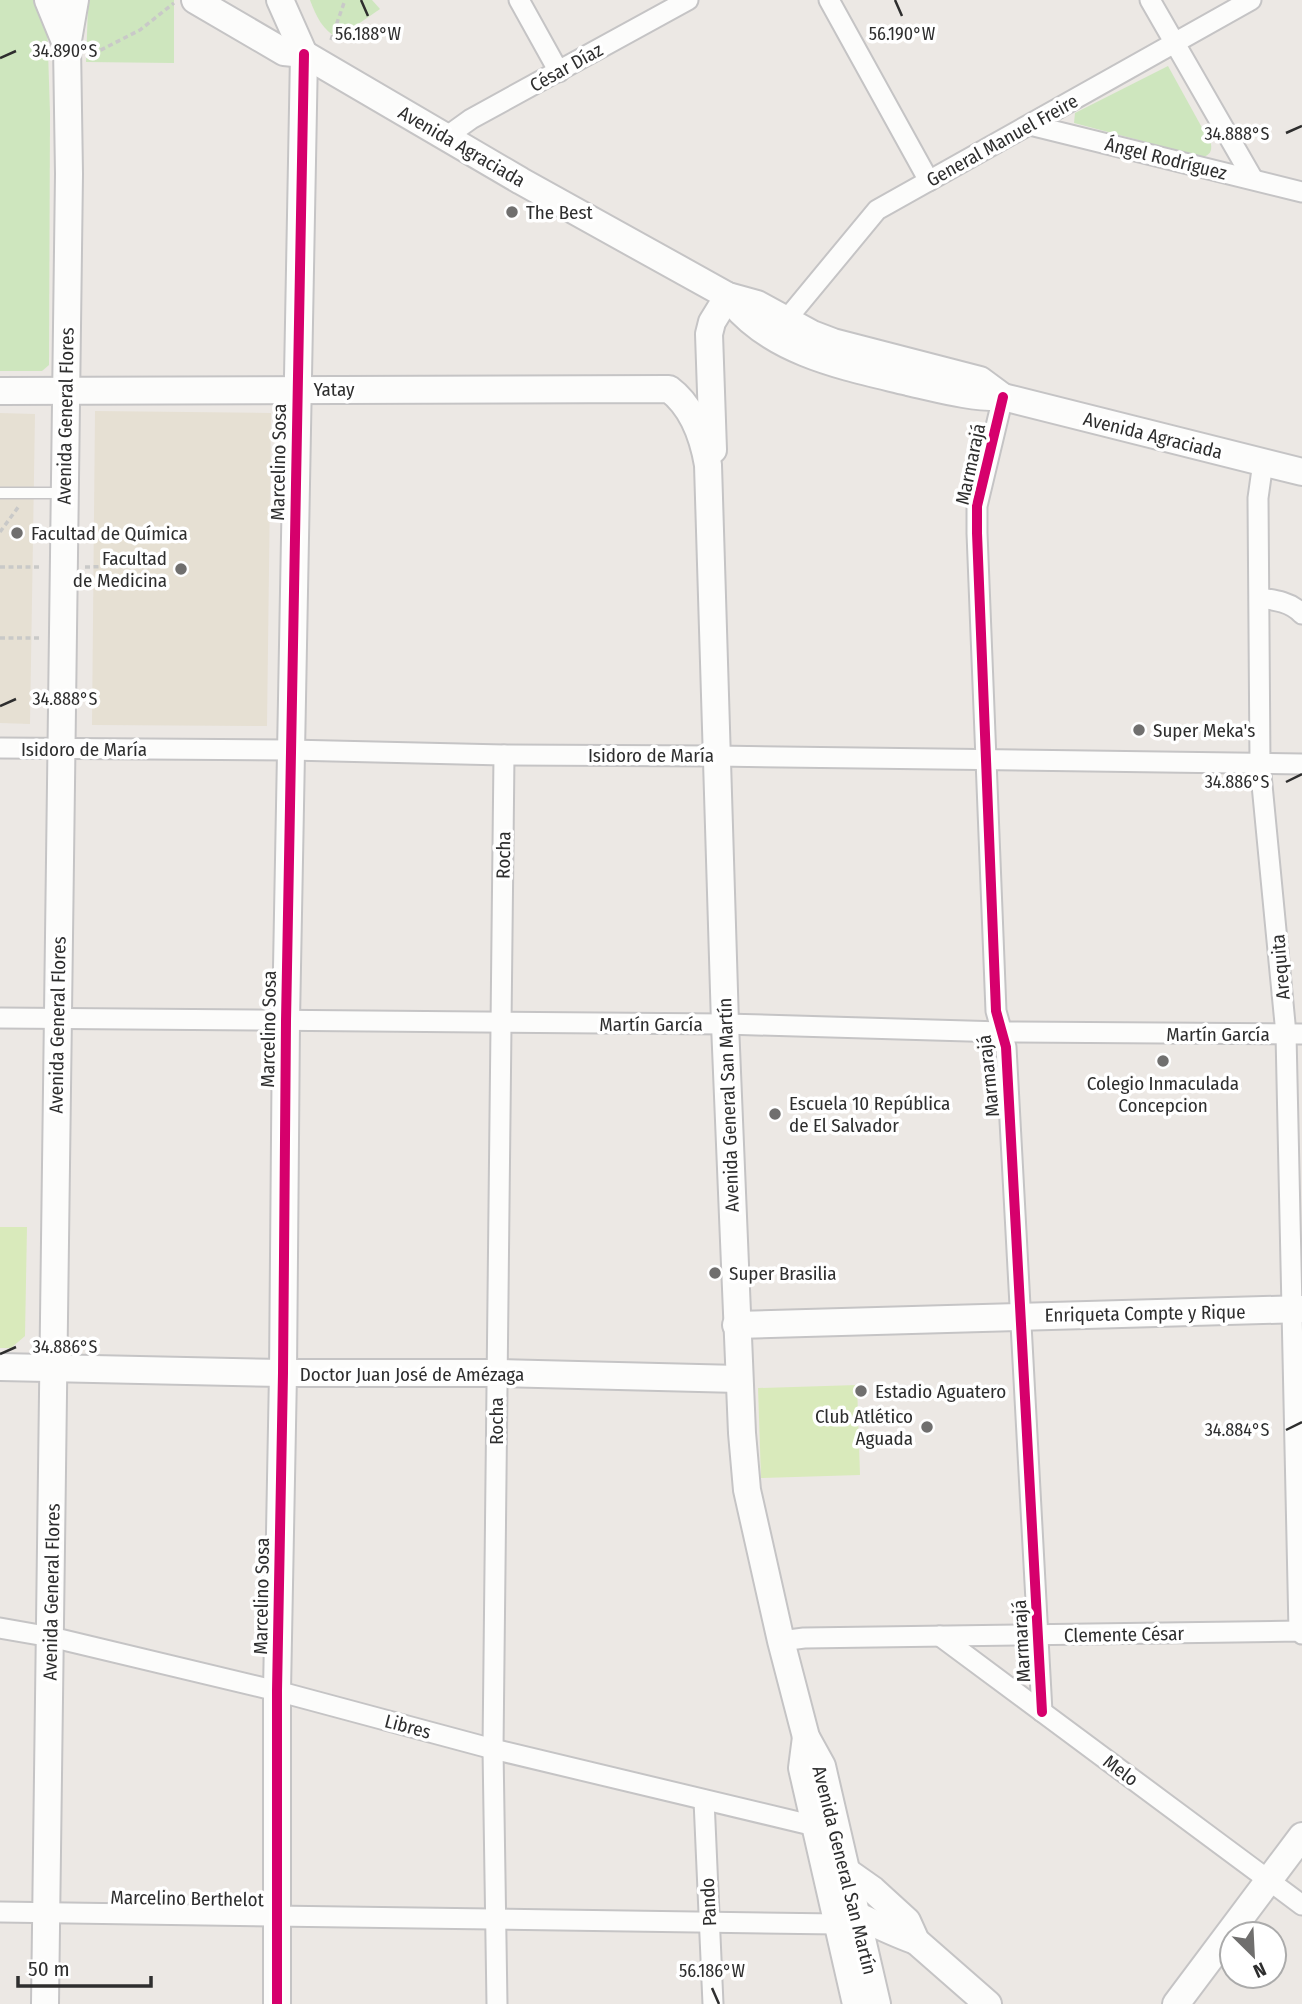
<svg xmlns="http://www.w3.org/2000/svg" width="1302" height="2004" viewBox="0 0 1302 2004" font-family="'Fira Sans Condensed',sans-serif">
  <rect width="100%" height="100%" fill="#ece8e4"/>
  <g fill="#e6e0d3">
    <polygon points="95,411 271,413 267,726 92,725"/>
    <polygon points="0,413 35,414 30,724 0,723"/>
  </g>
  <g fill="#cee6be">
    <polygon points="0,0 38,0 47,20 50,113 49,365 42,371 0,371"/>
    <polygon points="90,0 174,0 174,63 86,62 88,6"/>
    <path d="M310,0H372L380,9L338,38C323,31 316,16 310,0Z"/>
    <path d="M1168,66L1211,144C1212,151 1210,155 1203,157L1074,123L1075,113Z"/>
  </g>
  <g fill="#d9eabb">
    <polygon points="0,1227 27,1227 25,1336 11,1348 0,1348"/>
    <polygon points="857,1385 860,1475 761,1478 758,1388"/>
  </g>
  <g fill="none" stroke-linecap="round" stroke-linejoin="round">
    <g stroke="#c5c4c5" stroke-width="13">
      <polyline id="lane" points="0,493 63,493"/>
    </g>
    <g stroke="#c5c4c5" stroke-width="23">
      <g id="street">
        <polyline points="519,0 559,72"/>
        <polyline points="829,0 929,181"/>
        <polyline points="1150,0 1253,179"/>
        <polyline points="1030,125 1302,192"/>
        <polyline points="446,137 471,119 688,0"/>
        <polyline points="786,320 877,210 1251,0"/>
        <polyline points="1003,397 977,506 977,533 996,1011 1006,1047 1042,1712"/>
        <polyline points="1263,462 1258,498 1260,764 1286,1034 1299,1631"/>
        <path d="M1260,598C1275,600 1291,602 1302,614"/>
        <polyline points="0,748 290,750 504,755 716,756 1302,764"/>
        <polyline points="0,1018 725,1024 1002,1032 1302,1034"/>
        <polyline points="0,1628 51,1637 277,1691 493,1749 815,1826"/>
        <polyline points="940,1636 1302,1905"/>
        <polyline points="781,1641 804,1638 1299,1631 1302,1634"/>
        <polyline points="704,1800 713,2004"/>
        <polyline points="0,1912 838,1924"/>
        <polyline points="497,2004 493,1749 504,755"/>
      </g>
    </g>
    <g stroke="#c5c4c5" stroke-width="30">
      <g id="secondary">
        <polyline points="48,0 66,44"/>
        <polyline points="195,0 284,52 304,54 521,181 728,296 757,304 812,334 833,342 980,380 1003,397"/>
        <path d="M733,303C775,354 847,367 908,382C940,389 970,398 1003,397L1302,472"/>
        <path d="M0,391L669,389C693,407 703,436 708,465L725,1024L742,1433L747,1490L781,1641L806,1737L822,1766L877,2004"/>
        <polyline points="713,450 709,334 712,322 728,296"/>
        <polyline points="736,1325 1302,1309"/>
        <polyline points="0,1367 283,1373 496,1373 739,1379"/>
        <polyline points="806,1737 802,1768 856,2004"/>
        <polyline points="846,1871 873,1890 907,1921 916,1941 988,2004"/>
        <path d="M847,1911C870,1921 893,1933 916,1941"/>
        <polyline points="45,2004 69,174 67,46 75,0"/>
        <polyline points="277,2004 277,1691 283,1373 286,1021 304,54 280,0"/>
        <polyline points="1176,2004 1302,1836"/>
      </g>
    </g>
    <g stroke="#c9c9c8" stroke-width="3.5" stroke-dasharray="5 3.5" stroke-linecap="butt">
      <polyline points="331,40 345,0"/>
      <polyline points="93,54 140,30 174,3"/>
      <polyline points="0,532 19,506"/>
      <polyline points="0,567 42,567"/>
      <polyline points="85,567 139,566"/>
      <polyline points="0,638 42,638"/>
    </g>
    <use href="#lane" stroke="#fcfcfb" stroke-width="10"/>
    <use href="#street" stroke="#fcfcfb" stroke-width="19"/>
    <use href="#secondary" stroke="#fcfcfb" stroke-width="26"/>
    <g stroke="#fff" stroke-width="15">
      <g id="cycleway">
        <polyline points="1003,397 977,506 977,533 996,1011 1006,1047 1042,1712"/>
        <polyline points="277,2004 277,1691 283,1373 286,1021 304,54"/>
      </g>
    </g>
    <use href="#cycleway" stroke="#d6006c" stroke-width="10"/>
  </g>
  <path fill="none" stroke="#2e2e2e" stroke-width="2.5" d="M361,0L368,16M895,0L902,16M0,58L16,51M1286,133L1302,126M0,706L16,699M1286,782L1302,774M0,1354L16,1347M1286,1430L1302,1422M712,1988L719,2004"/>
  <g fill="#706f6e" stroke="#fff" stroke-width="2.5">
    <circle cx="512" cy="212" r="7"/>
    <circle cx="17" cy="533" r="7"/>
    <circle cx="181" cy="569" r="7"/>
    <circle cx="1139" cy="730" r="7"/>
    <circle cx="1163" cy="1061" r="7"/>
    <circle cx="775" cy="1114" r="7"/>
    <circle cx="715" cy="1273" r="7"/>
    <circle cx="861" cy="1391" r="7"/>
    <circle cx="927" cy="1427" r="7"/>
  </g>
  <g text-anchor="middle" stroke-width="7" stroke-linejoin="round" paint-order="stroke">
    <g font-size="19" fill="#2e2e2e" stroke="#fff">
      <text transform="translate(566 67) rotate(-29)" y="7">César Díaz</text>
      <text transform="translate(1002 140) rotate(-29)" y="7">General Manuel Freire</text>
      <text transform="translate(462 146) rotate(30)" y="7">Avenida Agraciada</text>
      <text transform="translate(1166 158) rotate(14)" y="7">Ángel Rodríguez</text>
      <text x="334" y="396">Yatay</text>
      <text transform="translate(65 416) rotate(-89)" y="7">Avenida General Flores</text>
      <text transform="translate(1153 435) rotate(14)" y="7">Avenida Agraciada</text>
      <text transform="translate(278 462) rotate(-89)" y="7">Marcelino Sosa</text>
      <text transform="translate(970 464) rotate(-78)" y="7">Marmarajá</text>
      <text x="84" y="756">Isidoro de María</text>
      <text x="651" y="762">Isidoro de María</text>
      <text transform="translate(503 855) rotate(-89)" y="7">Rocha</text>
      <text transform="translate(1280 967) rotate(-95)" y="7">Arequita</text>
      <text x="651" y="1031">Martín García</text>
      <text transform="translate(57 1025) rotate(-89)" y="7">Avenida General Flores</text>
      <text transform="translate(268 1029) rotate(-89)" y="7">Marcelino Sosa</text>
      <text x="1218" y="1041">Martín García</text>
      <text transform="translate(988 1076) rotate(-96)" y="7">Marmarajá</text>
      <text transform="translate(728 1105) rotate(-92)" y="7">Avenida General San Martín</text>
      <text transform="translate(1145 1313) rotate(-1)" y="7">Enriqueta Compte y Rique</text>
      <text x="412" y="1381">Doctor Juan José de Amézaga</text>
      <text transform="translate(496 1421) rotate(-90)" y="7">Rocha</text>
      <text transform="translate(51 1592) rotate(-89)" y="7">Avenida General Flores</text>
      <text transform="translate(261 1596) rotate(-89)" y="7">Marcelino Sosa</text>
      <text transform="translate(1124 1634) rotate(-1)" y="7">Clemente César</text>
      <text transform="translate(1021 1641) rotate(-93)" y="7">Marmarajá</text>
      <text transform="translate(408 1726) rotate(15)" y="7">Libres</text>
      <text transform="translate(1121 1770) rotate(37)" y="7">Melo</text>
      <text transform="translate(845 1870) rotate(76)" y="7">Avenida General San Martín</text>
      <text transform="translate(187 1898) rotate(1)" y="7">Marcelino Berthelot</text>
      <text transform="translate(708 1902) rotate(-93)" y="7">Pando</text>
    </g>
    <g font-size="19" fill="#2e2e2e" stroke="#fff" text-anchor="start">
      <text x="526" y="219">The Best</text>
      <text x="31" y="540">Facultad de Química</text>
      <text x="167" y="565" text-anchor="end">Facultad<tspan x="167" dy="22">de Medicina</tspan></text>
      <text x="1153" y="737">Super Meka's</text>
      <text x="1163" y="1090" text-anchor="middle">Colegio Inmaculada<tspan x="1163" dy="22">Concepcion</tspan></text>
      <text x="789" y="1110">Escuela 10 República<tspan x="789" dy="22">de El Salvador</tspan></text>
      <text x="729" y="1280">Super Brasilia</text>
      <text x="875" y="1398">Estadio Aguatero</text>
      <text x="913" y="1423" text-anchor="end">Club Atlético<tspan x="913" dy="22">Aguada</tspan></text>
    </g>
  </g>
  <g font-size="18" text-anchor="middle" fill="#2e2e2e" stroke="#fff" stroke-width="7" stroke-linejoin="round" paint-order="stroke">
    <text x="368" y="40">56.188°W</text>
    <text x="902" y="40">56.190°W</text>
    <text x="65" y="57">34.890°S</text>
    <text x="1237" y="140">34.888°S</text>
    <text x="65" y="705">34.888°S</text>
    <text x="1237" y="788">34.886°S</text>
    <text x="65" y="1353">34.886°S</text>
    <text x="1237" y="1436">34.884°S</text>
    <text x="712" y="1977">56.186°W</text>
  </g>
  <g transform="translate(1253 1955) rotate(156)"><circle r="33" fill="#ffffff" stroke="#ababab" stroke-width="2"/>
  <path d="M0-5L12 26L0 18L-12 26Z" fill="#706f6e"/>
  <text y="-10" font-size="19" font-weight="bold" text-anchor="middle" fill="#2e2e2e">N</text>
  </g>
  <path d="M18 1976v10h133v-10" fill="none" stroke="#2e2e2e" stroke-width="3.5"/>
  <text x="28" y="1976" font-size="21" fill="#2e2e2e" stroke="#ffffff" stroke-width="5" paint-order="stroke">50 m</text>
</svg>
